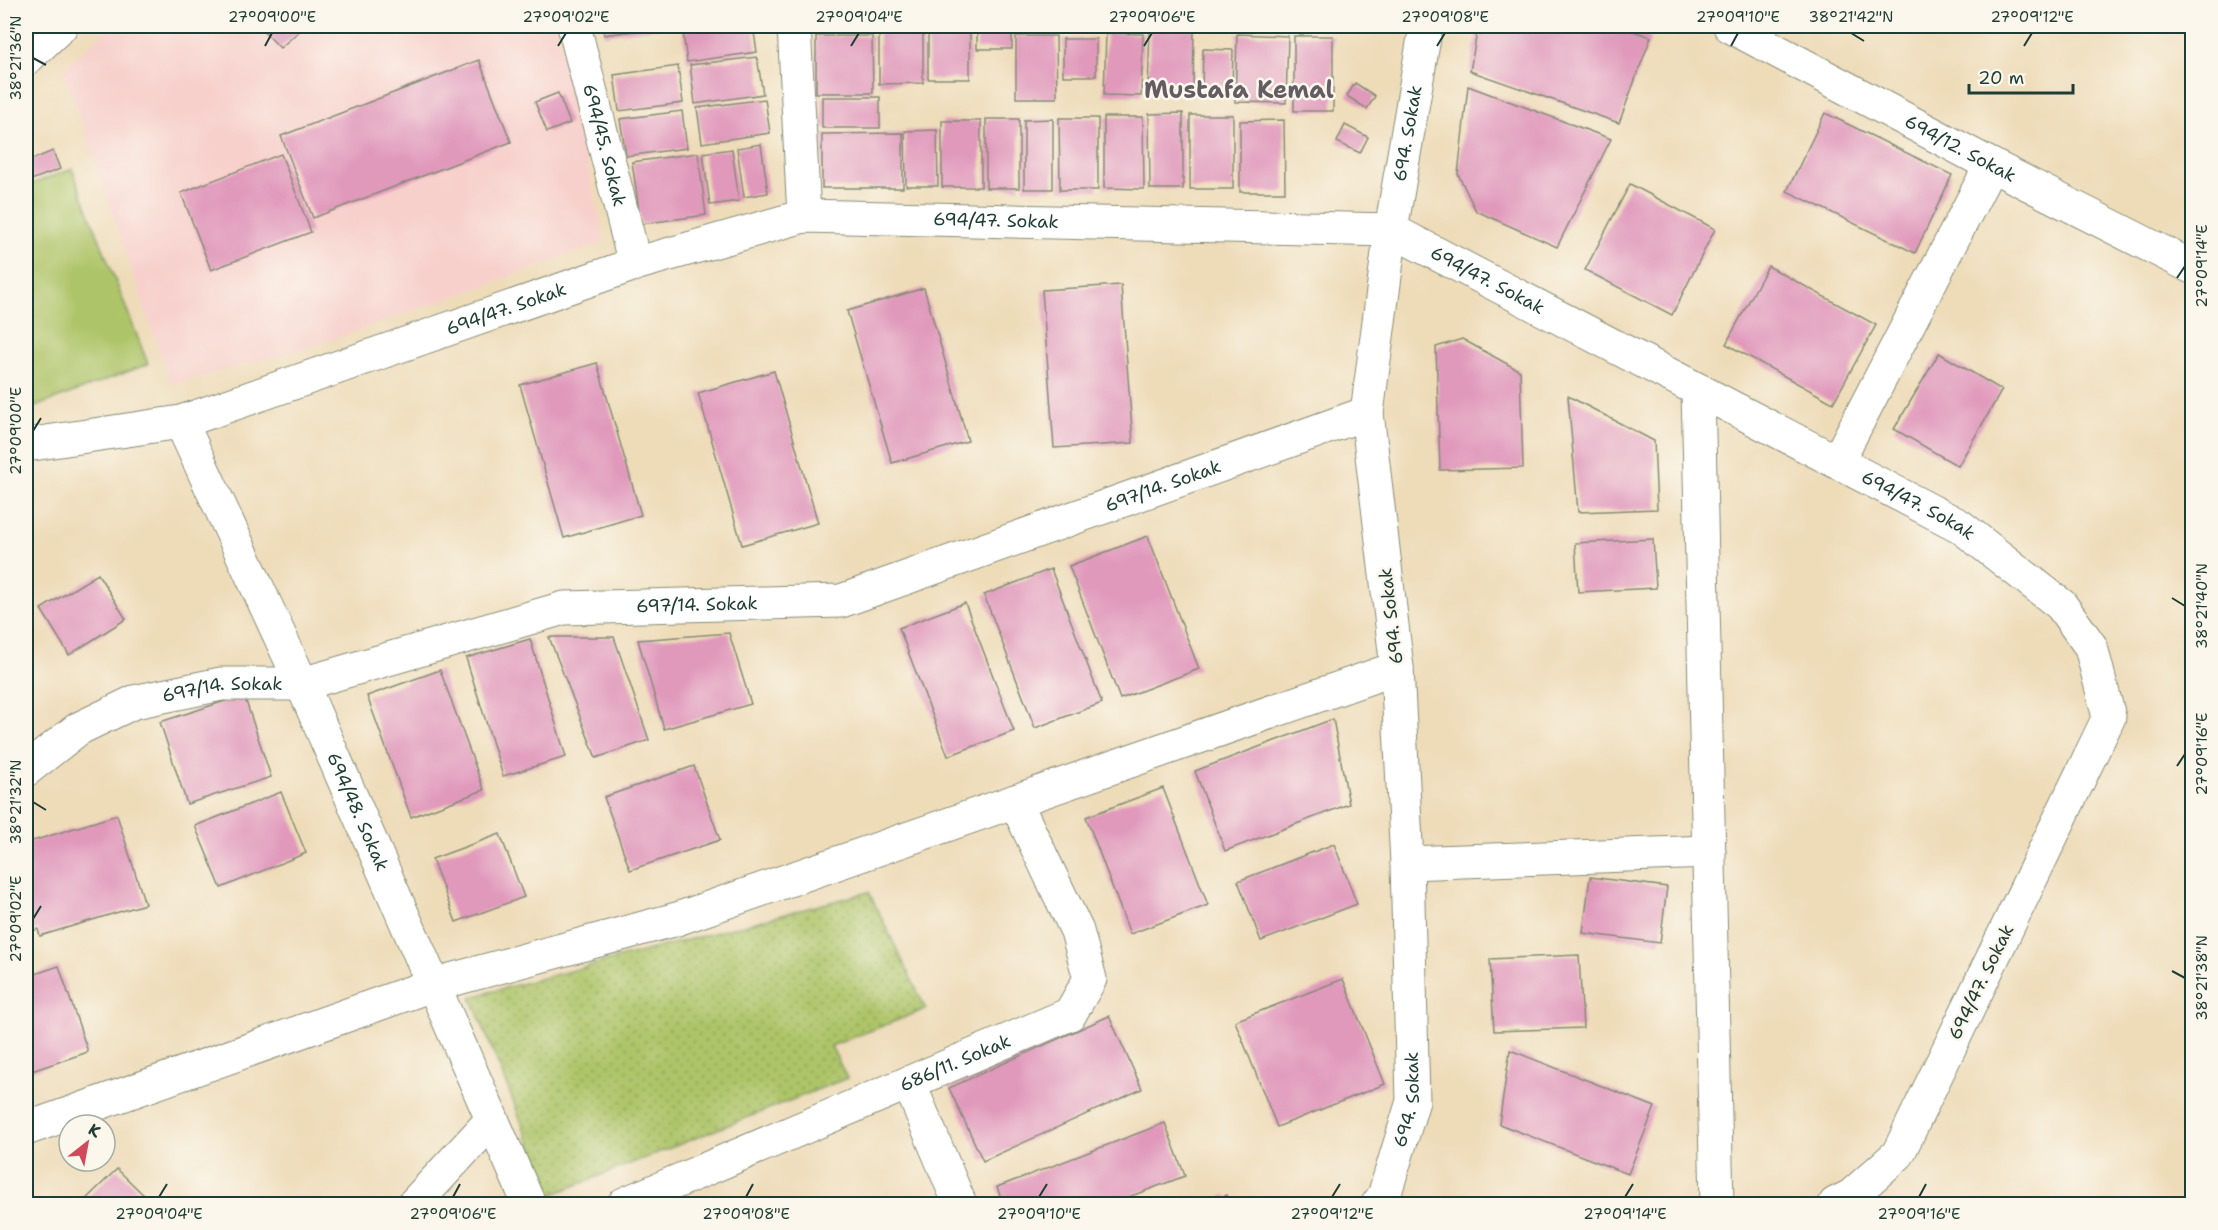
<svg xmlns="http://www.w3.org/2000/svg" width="2218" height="1230" viewBox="0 0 2218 1230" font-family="'Shantell Sans',sans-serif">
  <defs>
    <pattern id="park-dots" width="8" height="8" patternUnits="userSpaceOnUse" patternTransform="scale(1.5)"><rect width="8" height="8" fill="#adc468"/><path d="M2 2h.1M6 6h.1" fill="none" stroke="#8ca056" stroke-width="1.8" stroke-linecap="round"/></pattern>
  </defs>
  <rect width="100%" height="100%" fill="#fbf7ec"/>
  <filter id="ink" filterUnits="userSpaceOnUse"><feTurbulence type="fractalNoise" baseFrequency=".0167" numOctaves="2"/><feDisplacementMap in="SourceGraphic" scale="12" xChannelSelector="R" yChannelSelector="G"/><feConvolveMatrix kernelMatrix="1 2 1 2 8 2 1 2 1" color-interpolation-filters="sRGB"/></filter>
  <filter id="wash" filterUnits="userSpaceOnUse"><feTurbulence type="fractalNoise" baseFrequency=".008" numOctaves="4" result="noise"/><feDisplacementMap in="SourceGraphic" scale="24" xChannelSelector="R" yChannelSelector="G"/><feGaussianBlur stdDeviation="1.35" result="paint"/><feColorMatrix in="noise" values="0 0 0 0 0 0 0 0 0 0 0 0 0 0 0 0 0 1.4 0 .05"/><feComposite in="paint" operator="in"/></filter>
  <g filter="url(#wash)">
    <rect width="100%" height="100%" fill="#eedcb9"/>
    <polygon fill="#f7d0cc" points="111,26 556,26 605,242 326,342 171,385 63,69"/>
    <polygon fill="url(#park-dots)" stroke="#66804e" stroke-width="1.5" points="869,892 926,1009 831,1046 847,1078 551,1195 471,997"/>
    <polygon fill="#adc468" stroke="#66804e" stroke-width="1.5" points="72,169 148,364 32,408 26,391 26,186"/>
    <g id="blocks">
      <g fill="#e098bb">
        <polygon points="259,26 305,26 280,48"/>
        <polygon points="603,26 665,26 665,27 604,35"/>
        <polygon points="682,26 753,26 757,52 687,62"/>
        <polygon points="1012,26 1012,49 977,49 977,27"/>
        <polygon points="1478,26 1618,26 1651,37 1619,123 1470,71"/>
        <polygon points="1150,28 1194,29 1193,91 1148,90"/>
        <polygon points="879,31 923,32 923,83 879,84"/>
        <rect x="928" y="31" width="42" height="48"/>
        <polygon points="1106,33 1143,34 1141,96 1104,95"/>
        <polygon points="1237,34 1288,36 1286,103 1235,102"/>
        <polygon points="816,36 872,36 873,93 816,93"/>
        <polygon points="1016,36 1056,36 1057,98 1016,98"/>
        <rect x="1294" y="36" width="39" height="75"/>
        <rect x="1063" y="39" width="33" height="37"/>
        <polygon points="1203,49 1233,50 1232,89 1202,88"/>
        <polygon points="757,57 763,94 695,104 690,65"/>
        <polygon points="479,60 511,142 313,218 281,136"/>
        <polygon points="678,66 683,103 619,111 614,75"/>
        <polygon points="1355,83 1375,96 1367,109 1347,96"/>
        <polygon points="1468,86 1611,139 1557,247 1476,211 1458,174"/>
        <polygon points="558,93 570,123 547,132 535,102"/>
        <rect x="822" y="97" width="58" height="31"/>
        <polygon points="765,99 770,133 702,143 697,108"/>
        <polygon points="682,111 687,148 626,156 620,119"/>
        <polygon points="1183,113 1183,189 1150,189 1149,114"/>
        <polygon points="1825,113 1952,175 1915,253 1787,191"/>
        <rect x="1190" y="115" width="43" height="74"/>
        <polygon points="1104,117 1143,117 1144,189 1104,188"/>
        <polygon points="1059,118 1098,118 1098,190 1060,190"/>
        <rect x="986" y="119" width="33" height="69"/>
        <polygon points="1053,119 1053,189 1024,189 1024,120"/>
        <polygon points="1284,120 1285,192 1240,192 1240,121"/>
        <rect x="942" y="121" width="39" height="66"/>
        <polygon points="1345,125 1368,137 1360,153 1337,142"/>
        <polygon points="937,130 938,186 906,186 905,131"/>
        <polygon points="903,133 903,188 822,188 822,134"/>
        <polygon points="761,144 768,193 744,197 737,148"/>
        <polygon points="732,149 739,201 710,205 703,153"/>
        <polygon points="53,151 60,169 26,182 26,162"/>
        <polygon points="698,153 706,215 641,224 632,162"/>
        <polygon points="281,154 311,232 211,270 181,193"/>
        <polygon points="1630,184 1715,229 1672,315 1585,270"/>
        <polygon points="1768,266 1876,325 1833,403 1726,344"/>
        <polygon points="1121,285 1133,443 1054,448 1042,290"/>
        <polygon points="924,288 968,441 892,463 847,311"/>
        <polygon points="1462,339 1520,371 1523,468 1440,470 1436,347"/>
        <polygon points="1939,353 2002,390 1958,466 1894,429"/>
        <polygon points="597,363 641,515 564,538 520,385"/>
        <polygon points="774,371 818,523 742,545 698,393"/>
        <polygon points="1568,396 1654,441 1657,509 1578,512"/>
        <polygon points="1148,536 1199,669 1120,699 1069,566"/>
        <polygon points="1653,539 1656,588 1578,592 1575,543"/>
        <polygon points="1051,569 1102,703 1035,728 984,595"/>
        <polygon points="98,574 126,619 69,655 41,609"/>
        <polygon points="965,603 1014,731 948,756 899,628"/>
        <polygon points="729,633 751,704 664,729 638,640"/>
        <polygon points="549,637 614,637 649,740 596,758"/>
        <polygon points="530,639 566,757 503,776 466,658"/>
        <polygon points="440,670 484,790 411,817 367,696"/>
        <polygon points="244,695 271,777 187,804 160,722"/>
        <polygon points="1333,719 1349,804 1225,851 1195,771"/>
        <polygon points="694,766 720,840 630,870 604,797"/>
        <polygon points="1163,788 1208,905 1130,934 1086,817"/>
        <polygon points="281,792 306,853 221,888 195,826"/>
        <polygon points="117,815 145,904 40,936 38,929 26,933 26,843"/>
        <polygon points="500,834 524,897 456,922 432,859"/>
        <polygon points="1334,844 1357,904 1261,941 1238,881"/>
        <polygon points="1590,877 1667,887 1660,943 1583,933"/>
        <polygon points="1579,955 1583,1028 1494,1031 1490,959"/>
        <polygon points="59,966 88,1052 26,1073 26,977"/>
        <polygon points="1343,979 1385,1084 1277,1127 1235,1021"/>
        <polygon points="1109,1016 1142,1089 983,1161 949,1088"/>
        <polygon points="1510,1050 1655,1107 1628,1174 1499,1124"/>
        <polygon points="1165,1123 1185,1176 1110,1204 1003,1204 997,1187"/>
        <polygon points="117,1169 153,1204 81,1204"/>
        <polygon points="1227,1195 1231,1204 1203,1204"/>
      </g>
    </g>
  </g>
  <g filter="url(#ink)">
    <use href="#blocks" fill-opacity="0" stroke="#868c76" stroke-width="1.5"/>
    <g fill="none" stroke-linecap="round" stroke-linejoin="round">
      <g stroke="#868c76" stroke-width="35">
        <g id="minor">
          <path id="s1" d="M574,26L635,264"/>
          <polyline points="794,26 804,216"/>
          <path id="s2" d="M1730,26L1991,165L2192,267"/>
          <polyline points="26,59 61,26"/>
          <polyline points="1698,390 1717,1204"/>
          <path id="s3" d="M181,422L302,684L529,1204"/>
          <path id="s4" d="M26,445L181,422L635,264L804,216L1391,230L1960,526L2061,605L2091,647L2109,717L1898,1154L1851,1196L1835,1204"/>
          <polyline points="1837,462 1991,165"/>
          <path id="s5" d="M26,770L78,729L134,702L221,684H302L564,608L841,601L1367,413"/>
          <polyline points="1407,863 1709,852"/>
          <polyline points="909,1083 960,1204"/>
          <polyline points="26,1129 432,985 677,919 1397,668"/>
          <polyline points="414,1204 491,1121"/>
          <path id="s6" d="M624,1204L1070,1014L1090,979L1077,931L1015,801"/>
          <path id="s7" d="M1378,1204L1384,1196L1413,1101L1407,863L1397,668L1367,413L1391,230L1426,26"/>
        </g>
      </g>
      <use href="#minor" stroke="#fff" stroke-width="33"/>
    </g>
  </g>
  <path fill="none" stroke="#1f3d34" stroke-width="2" d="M1851,33L1864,41M265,46L272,33M558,46L566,33M851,46L859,33M1144,46L1152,33M1437,46L1445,33M1731,46L1738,33M2024,46L2032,33M33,58L46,65M2177,278L2185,266M33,431L41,418M2172,598L2185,606M2177,766L2185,754M33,802L46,810M33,919L41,906M2172,971L2185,978M159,1197L167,1184M453,1197L460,1184M746,1197L753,1184M1039,1197L1047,1184M1332,1197L1340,1184M1625,1197L1633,1184M1919,1197L1926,1184"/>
  <g text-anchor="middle" stroke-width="5" stroke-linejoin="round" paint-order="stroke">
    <g font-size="18" fill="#1f3d34" stroke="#fbf7ec">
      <text dy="6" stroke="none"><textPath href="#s7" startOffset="1082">694. Sokak</textPath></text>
      <text dy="6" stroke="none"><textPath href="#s1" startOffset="123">694/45. Sokak</textPath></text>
      <text dy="6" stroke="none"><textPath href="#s2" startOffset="261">694/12. Sokak</textPath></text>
      <text dy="6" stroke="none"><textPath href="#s4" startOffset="1005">694/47. Sokak</textPath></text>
      <text dy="6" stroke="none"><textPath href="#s4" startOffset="1509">694/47. Sokak</textPath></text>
      <text dy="6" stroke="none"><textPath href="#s4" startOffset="501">694/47. Sokak</textPath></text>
      <text dy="6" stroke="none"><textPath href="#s5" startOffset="1190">697/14. Sokak</textPath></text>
      <text dy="6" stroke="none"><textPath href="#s4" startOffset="1995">694/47. Sokak</textPath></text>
      <text dy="6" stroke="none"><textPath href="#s5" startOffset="704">697/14. Sokak</textPath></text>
      <text transform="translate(1391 616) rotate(-97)" y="6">694. Sokak</text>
      <text dy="6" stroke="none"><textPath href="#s5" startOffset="218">697/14. Sokak</textPath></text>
      <text dy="6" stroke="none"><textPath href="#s3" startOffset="428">694/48. Sokak</textPath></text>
      <text transform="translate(1981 982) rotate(-64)" y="6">694/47. Sokak</text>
      <text dy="6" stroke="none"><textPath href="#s6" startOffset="360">686/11. Sokak</textPath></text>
      <text dy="6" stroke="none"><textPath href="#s7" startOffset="110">694. Sokak</textPath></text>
    </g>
    <g font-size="24" font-weight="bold" fill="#635d63" stroke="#fbf7ec">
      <text x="1239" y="98">Mustafa Kemal</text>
    </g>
  </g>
  <rect width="2218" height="1230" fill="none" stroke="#fbf7ec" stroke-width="66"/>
  <g transform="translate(87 1143) rotate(31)"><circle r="28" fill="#fbf7ec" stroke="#a3ada2" stroke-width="1.5"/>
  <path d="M0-4.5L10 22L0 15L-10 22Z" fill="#d1495b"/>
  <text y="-9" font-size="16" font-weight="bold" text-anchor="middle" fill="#1f3d34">K</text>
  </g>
  <path d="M1969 84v9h104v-9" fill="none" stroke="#1f3d34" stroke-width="3"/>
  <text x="1978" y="84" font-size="18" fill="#1f3d34" stroke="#fbf7ec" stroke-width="4.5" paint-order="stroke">20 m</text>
  <rect x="33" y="33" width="2152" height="1164" fill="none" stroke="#1f3d34" stroke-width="2"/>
  <g font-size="15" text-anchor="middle" fill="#1f3d34">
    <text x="272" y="22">27°09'00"E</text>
    <text x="566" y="22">27°09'02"E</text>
    <text x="859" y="22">27°09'04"E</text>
    <text x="1152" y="22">27°09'06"E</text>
    <text x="1445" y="22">27°09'08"E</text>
    <text x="1738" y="22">27°09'10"E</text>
    <text x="1851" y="22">38°21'42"N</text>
    <text x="2032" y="22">27°09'12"E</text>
    <text transform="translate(16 58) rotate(-90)" y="5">38°21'36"N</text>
    <text transform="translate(2202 266) rotate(-90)" y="5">27°09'14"E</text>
    <text transform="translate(16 431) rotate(-90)" y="5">27°09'00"E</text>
    <text transform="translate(2202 606) rotate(-90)" y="5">38°21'40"N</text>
    <text transform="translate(2202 754) rotate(-90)" y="5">27°09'16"E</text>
    <text transform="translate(16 802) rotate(-90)" y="5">38°21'32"N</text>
    <text transform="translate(16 919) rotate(-90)" y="5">27°09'02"E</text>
    <text transform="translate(2202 978) rotate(-90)" y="5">38°21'38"N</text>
    <text x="159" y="1219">27°09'04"E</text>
    <text x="453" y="1219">27°09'06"E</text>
    <text x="746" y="1219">27°09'08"E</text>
    <text x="1039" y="1219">27°09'10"E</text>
    <text x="1332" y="1219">27°09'12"E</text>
    <text x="1625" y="1219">27°09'14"E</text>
    <text x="1919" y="1219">27°09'16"E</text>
  </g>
</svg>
